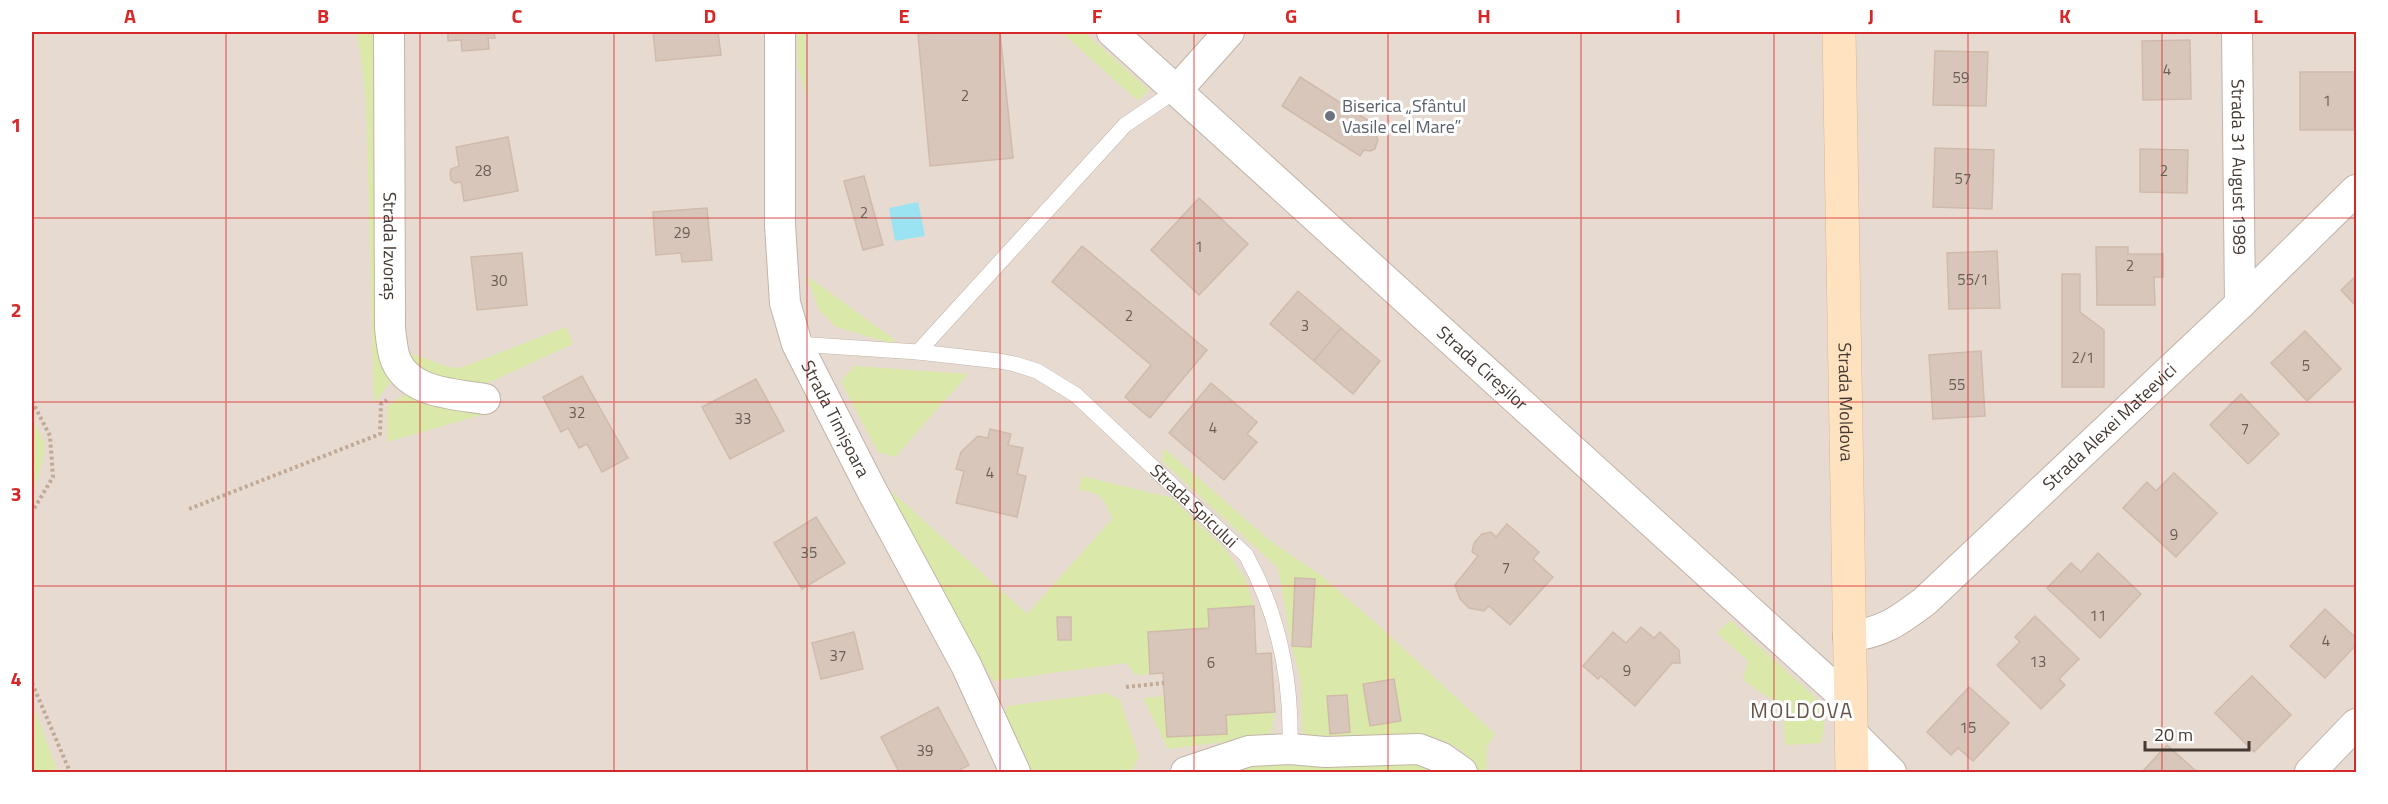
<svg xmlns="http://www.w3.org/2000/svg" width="2388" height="804" viewBox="0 0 2388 804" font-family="'Titillium Web',sans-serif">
  <rect width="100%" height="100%" fill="#f3ebe3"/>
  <rect fill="#e7dbd1" x="32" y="32" width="2324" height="740"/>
  <g fill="#dae9a9">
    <polygon points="357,32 377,32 393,379 374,403 366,98"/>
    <polygon points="797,32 805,32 806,96 798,66"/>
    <polygon points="1061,32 1084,32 1149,90 1139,100 1131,95"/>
    <polygon points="807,276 895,340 890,343 836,327 819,310"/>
    <polygon points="566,327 573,344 487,383 486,388 420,373 410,353 448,367 460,368"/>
    <polygon points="854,366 968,374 895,457 878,452 841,382"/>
    <polygon points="407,393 482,407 481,415 387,442 387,406"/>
    <polygon points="32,419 45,443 41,467 32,496 32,453 35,451 32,445"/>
    <path d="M1164,448L1268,539L1320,575L1377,624L1495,734L1487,746L1486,772H1479C1466,752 1458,746 1436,738L1312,741L1302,730L1301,682L1292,646L1278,568L1162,461Z"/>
    <path d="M1082,476L1172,498L1225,549L1245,578L1254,606L1209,628L1148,632L1150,674L1135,675L1127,663L993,681L882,489L891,491L1027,614L1112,519C1104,498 1102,493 1079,490Z"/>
    <path d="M1730,620L1817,699C1825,715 1826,725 1821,743L1785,745L1783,707L1743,680L1748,661L1717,633Z"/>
    <polygon points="1107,693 1120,700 1139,757 1131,772 1030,772 1005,718 1007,706"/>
    <polygon points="1165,696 1168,737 1227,734 1226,715 1275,712 1272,730 1265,737 1168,749 1143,698"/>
    <polygon points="32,704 58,772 32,772"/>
    <polygon points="1422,759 1450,772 1211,772 1229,763"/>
  </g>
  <polygon fill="#9be2f3" points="918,202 925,236 895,241 889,208"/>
  <g fill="#d8c6bb" stroke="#d0baab" stroke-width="1.5">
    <polygon points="448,32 494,32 495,38 488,38 489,49 462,51 461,40 448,41"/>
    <polygon points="653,32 718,32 721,55 656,61"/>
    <polygon points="948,32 1000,32 1013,158 930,166 918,34"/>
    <polygon points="2190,40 2191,99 2143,100 2142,41"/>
    <polygon points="1935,51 1988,52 1986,106 1933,105"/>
    <rect x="2300" y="72" width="54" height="58"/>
    <polygon points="1300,77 1377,126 1374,132 1378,139 1375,149 1370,151 1364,150 1360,156 1282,106"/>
    <polygon points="508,137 518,191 464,201 461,182 455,183 451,180 450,174 451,169 459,166 456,147"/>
    <polygon points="1935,148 1994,150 1992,209 1933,207"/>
    <polygon points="2140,149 2188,150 2187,193 2140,192"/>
    <polygon points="864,176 883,245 863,250 844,181"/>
    <polygon points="1199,198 1248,244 1199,295 1151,250"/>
    <polygon points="707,208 712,260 682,262 681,253 656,255 653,212"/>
    <polygon points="1082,246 1207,350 1150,418 1125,397 1151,365 1052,282"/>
    <polygon points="2096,247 2128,247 2128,254 2163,254 2163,277 2154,277 2155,305 2097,305"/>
    <polygon points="1997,251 2000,308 1949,309 1947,253"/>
    <polygon points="522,253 527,305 477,310 471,257"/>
    <polygon points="2062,274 2080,274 2080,312 2104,330 2104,387 2062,387"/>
    <polygon points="2356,276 2356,306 2341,290"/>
    <polygon points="1298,291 1341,328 1314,361 1270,324"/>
    <polygon points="1341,328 1380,361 1353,394 1314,361"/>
    <polygon points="2305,331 2341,369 2307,401 2271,363"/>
    <polygon points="1981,351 1985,416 1933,419 1929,355"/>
    <polygon points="582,376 628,458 602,472 587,444 579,448 568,428 561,432 543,397"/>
    <polygon points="756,379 784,431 730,459 702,407"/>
    <polygon points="1211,383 1257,422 1247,434 1257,442 1224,480 1169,433"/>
    <polygon points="2241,394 2279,434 2248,464 2210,425"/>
    <polygon points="990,429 1011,434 1008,445 1023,448 1017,474 1026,476 1017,517 956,503 964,471 956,469 961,452 978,436 988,438"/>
    <polygon points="2174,473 2217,513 2176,557 2123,508 2147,482 2156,491"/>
    <polygon points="816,517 845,563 802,589 774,543"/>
    <polygon points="1507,524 1539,552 1533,559 1553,577 1510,625 1489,606 1484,611 1469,608 1460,599 1455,585 1478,556 1472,552 1474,543 1482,534 1491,532 1496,537"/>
    <polygon points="2098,553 2141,594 2100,638 2047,588 2071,563 2081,572"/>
    <polygon points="1295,578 1315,579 1311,647 1292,646"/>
    <polygon points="1254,606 1256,654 1271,653 1275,712 1226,715 1227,734 1167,737 1163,673 1150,674 1148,632 1209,628 1208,609"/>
    <polygon points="2325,609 2356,638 2356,645 2325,678 2290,646"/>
    <polygon points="2035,616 2079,659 2059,679 2065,685 2041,709 1997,665 2020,642 2015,637"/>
    <polygon points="1057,617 1071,617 1071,640 1058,640"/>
    <polygon points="1641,627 1654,638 1660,632 1679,650 1680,663 1672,663 1635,706 1601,676 1598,679 1583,666 1613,632 1626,643"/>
    <polygon points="854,632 863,669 821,679 812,643"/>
    <polygon points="2252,676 2291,715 2254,752 2215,713"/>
    <polygon points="1394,679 1401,721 1370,726 1363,684"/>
    <polygon points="1969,687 2009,723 1973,761 1958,748 1951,755 1927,732"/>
    <polygon points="1347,695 1350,732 1330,734 1327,696"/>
    <polygon points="938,707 969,765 956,772 899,772 881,737"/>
    <polygon points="2167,745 2197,772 2142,772"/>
  </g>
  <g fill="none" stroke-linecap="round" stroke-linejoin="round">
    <g stroke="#c1b3a8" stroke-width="16">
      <g id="lane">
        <path id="s1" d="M797,344L918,352L999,361L1015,364L1037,371L1076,395L1246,555C1279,615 1292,680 1290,749"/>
        <polyline points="918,352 1125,125 1178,89"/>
      </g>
    </g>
    <g stroke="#c1b3a8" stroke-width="32">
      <g id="street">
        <path id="s2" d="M389,32L390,328C391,337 392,347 394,355C405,393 453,394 485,399"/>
        <path id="s3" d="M780,32V225L785,303L797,344L872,491L966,665L1015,772"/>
        <path id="s4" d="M1112,32L1851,703"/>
        <path id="s5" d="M2237,32L2240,304"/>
        <polyline points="1178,89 1229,32"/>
        <path id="s6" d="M1848,637C1884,632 1897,622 1925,601L2240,304L2356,190"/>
        <polyline points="1852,733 1891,772"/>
        <polyline points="1186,772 1249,751 1290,749 1325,752 1419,749 1442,758 1462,772"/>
        <polyline points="2310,772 2356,724"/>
      </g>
    </g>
    <g stroke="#d9b792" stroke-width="34">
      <g id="secondary">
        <path id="s7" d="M1839,32L1852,772"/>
      </g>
    </g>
    <g stroke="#c1a996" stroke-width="4" stroke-dasharray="3 3" stroke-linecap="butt">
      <polyline points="32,401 50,436 53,477 32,512"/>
      <polyline points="189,509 380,434 381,404 387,400"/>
      <polyline points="32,683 70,772"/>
      <polyline points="1126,687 1164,683"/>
    </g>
    <use href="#lane" stroke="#fff" stroke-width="15"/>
    <use href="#street" stroke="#fff" stroke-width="30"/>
    <use href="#secondary" stroke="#ffe3c1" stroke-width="33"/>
  </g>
  <path fill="none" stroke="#d62828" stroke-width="1.5" stroke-opacity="0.55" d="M226,32V772M420,32V772M614,32V772M807,32V772M1000,32V772M1194,32V772M1388,32V772M1581,32V772M1774,32V772M1968,32V772M2162,32V772M32,218H2356M32,402H2356M32,586H2356"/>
  <circle fill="#6b7280" stroke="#fff" stroke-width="2" cx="1330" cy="116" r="6"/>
  <g text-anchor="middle" stroke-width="6" stroke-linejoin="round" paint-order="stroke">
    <g font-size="15" fill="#6a5d55">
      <text x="2167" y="75">4</text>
      <text x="1961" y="83">59</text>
      <text x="965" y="101">2</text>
      <text x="2327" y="106">1</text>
      <text x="483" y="176">28</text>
      <text x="2164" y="176">2</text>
      <text x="1963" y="184">57</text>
      <text x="864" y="218">2</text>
      <text x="682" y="238">29</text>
      <text x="1199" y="252">1</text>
      <text x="2130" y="271">2</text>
      <text x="1973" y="285">55/1</text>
      <text x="499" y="286">30</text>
      <text x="1129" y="321">2</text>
      <text x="1305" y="331">3</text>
      <text x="2083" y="363">2/1</text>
      <text x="2306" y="371">5</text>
      <text x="1957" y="390">55</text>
      <text x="577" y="418">32</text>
      <text x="743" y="424">33</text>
      <text x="1213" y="433">4</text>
      <text x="2245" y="434">7</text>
      <text x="990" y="478">4</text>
      <text x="2174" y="540">9</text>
      <text x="809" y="558">35</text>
      <text x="1506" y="573">7</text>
      <text x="2098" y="621">11</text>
      <text x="2326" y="646">4</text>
      <text x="838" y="661">37</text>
      <text x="2038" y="667">13</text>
      <text x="1211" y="668">6</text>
      <text x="1627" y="676">9</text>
      <text x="1968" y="733">15</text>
      <text x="925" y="756">39</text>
    </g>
    <g font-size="18" fill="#5b616d" stroke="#fff" text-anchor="start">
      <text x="1342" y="112">Biserica „Sfântul<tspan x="1342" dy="21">Vasile cel Mare”</tspan></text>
    </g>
    <g font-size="18" fill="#453a33" stroke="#fff">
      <text dy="6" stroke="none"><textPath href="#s5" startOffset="135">Strada 31 August 1989</textPath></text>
      <text dy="6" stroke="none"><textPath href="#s2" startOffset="214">Strada Izvoraș</textPath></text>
      <text dy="6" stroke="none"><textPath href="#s4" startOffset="500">Strada Cireșilor</textPath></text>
      <text dy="6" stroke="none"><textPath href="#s7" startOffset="370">Strada Moldova</textPath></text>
      <text dy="6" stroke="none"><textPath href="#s3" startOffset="398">Strada Timișoara</textPath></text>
      <text dy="6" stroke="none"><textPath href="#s6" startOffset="340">Strada Alexei Mateevici</textPath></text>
      <text dy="6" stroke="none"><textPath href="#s1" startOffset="450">Strada Spicului</textPath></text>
    </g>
    <g font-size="21" letter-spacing="1.5" fill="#68554a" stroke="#fff">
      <text x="1802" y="718">MOLDOVA</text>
    </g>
  </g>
  <rect width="2388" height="804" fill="none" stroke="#ffffff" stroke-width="66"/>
  <path d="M2145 741v9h104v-9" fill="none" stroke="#453a33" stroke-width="3"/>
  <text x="2154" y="741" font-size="18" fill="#453a33" stroke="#ffffff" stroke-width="4.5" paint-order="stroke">20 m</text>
  <rect x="33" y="33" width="2322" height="738" fill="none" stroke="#d62828" stroke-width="2"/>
  <g font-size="20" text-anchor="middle" font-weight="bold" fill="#d62828">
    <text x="130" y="23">A</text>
    <text x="323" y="23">B</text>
    <text x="517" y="23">C</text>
    <text x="710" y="23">D</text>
    <text x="904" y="23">E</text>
    <text x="1097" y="23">F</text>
    <text x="1291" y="23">G</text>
    <text x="1484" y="23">H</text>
    <text x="1678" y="23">I</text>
    <text x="1871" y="23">J</text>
    <text x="2065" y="23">K</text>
    <text x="2258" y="23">L</text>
    <text x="16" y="132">1</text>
    <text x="16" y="317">2</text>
    <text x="16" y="501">3</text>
    <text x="16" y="686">4</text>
  </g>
</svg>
